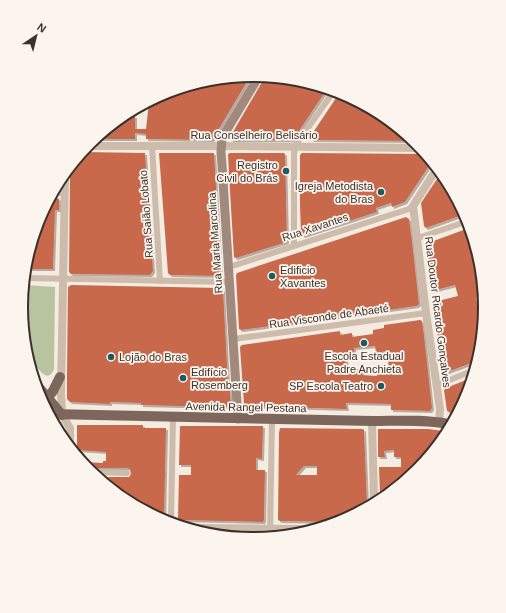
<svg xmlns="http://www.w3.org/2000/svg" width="506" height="613" viewBox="0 0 506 613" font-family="Arial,sans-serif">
  <defs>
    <filter id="shadow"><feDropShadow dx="2" dy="2" stdDeviation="0" flood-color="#0004"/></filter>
  </defs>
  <rect width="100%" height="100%" fill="#f4ebe1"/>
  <path fill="#b8c4a0" d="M25,285L55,287L54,369C48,384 39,370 34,363V358L30,353L21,306Z"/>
  <g fill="#c8694b" fill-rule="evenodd" filter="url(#shadow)">
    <polygon points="251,75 213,139 211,140 146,139 146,134 135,133 135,139 94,139 128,116 135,116 135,129 146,129 149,103 163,93 169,96 173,90"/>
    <polygon points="265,77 327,89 293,140 231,140 230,137"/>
    <polygon points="340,92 342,92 414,141 312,140 310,137"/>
    <polygon points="83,152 145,153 153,271 150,275 71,274 69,272 70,179 69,172"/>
    <polygon points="159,153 214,153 221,276 170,275 168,273"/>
    <polygon points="230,153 284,153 285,154 287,242 236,258 234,257 230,191 228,154"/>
    <polygon points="302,153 425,154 431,163 405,202 392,207 391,203 376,208 377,212 303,236 301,234 300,205 300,155"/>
    <polygon points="439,176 465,214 426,228 424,226 421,203"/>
    <polygon points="52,197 57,198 59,199 59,210 55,210 53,269 29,269 39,218"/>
    <polygon points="406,217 409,219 412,241 419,304 417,306 241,330 239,329 236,275 237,273"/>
    <polygon points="469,228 483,296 476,298 479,312 484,311 474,362 442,374 434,302 458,296 455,285 432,291 427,245 428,243"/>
    <polygon points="71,285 220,288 223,290 228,383 229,383 231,404 227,407 219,407 219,405 192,404 192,406 179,406 141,405 141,403 110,402 110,404 70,402 67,399 67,374 68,287"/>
    <path d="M420,320L422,321L424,335L432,408L430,411L391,410V404L346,403L347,409L246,406L244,404L240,347L242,345L340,331V335L352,333V337L373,334V330L384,328V325ZM375,346L376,353L387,351L389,370H377V376L362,375V369H347L346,357L355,356L354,348Z"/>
    <polygon points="471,378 467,395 455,414 449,412 447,411 444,390 446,388"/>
    <polygon points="77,425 143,425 143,428 166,428 164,521 98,477 129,477 131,474 130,469 127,468 92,468 88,470 83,462 103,463 103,461 106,461 106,452 77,450"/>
    <polygon points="180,426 263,426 262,459 256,458 256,470 265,470 264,520 263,522 180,520 178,518 179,475 191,475 191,465 179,465"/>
    <path d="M280,428L363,429L364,430L367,504L342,521L336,522L280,521L278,520L279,433ZM304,466H317V475H296Z"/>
    <polygon points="378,429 428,429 443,431 417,471 380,495 379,467 401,467 401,457 394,457 394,450 384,451 385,457 378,457"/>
  </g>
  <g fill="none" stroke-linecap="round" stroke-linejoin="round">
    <g stroke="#cdbbac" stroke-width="6">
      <polyline points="152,146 160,281"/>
      <polyline points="55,193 65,193"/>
      <polyline points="418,238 468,221"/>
      <polyline points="294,245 294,154 295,146 334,91"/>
      <polyline points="229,267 409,209 413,206"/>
      <polyline points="27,278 230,282"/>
      <polyline points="233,339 426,313"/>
      <polyline points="437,385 472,371"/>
      <polyline points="92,472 127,473"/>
      <polyline points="171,522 173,417"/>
      <polyline points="270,535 272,419"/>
    </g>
    <g stroke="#cdbbac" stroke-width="8">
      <polyline points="87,146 221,146 421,148"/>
      <polyline points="436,170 413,206 426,313 440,409 439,422"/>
      <polyline points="65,179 61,392 62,415 70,428 70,442"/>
      <polyline points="372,421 374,499"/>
      <polyline points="199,528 302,529"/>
    </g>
    <polyline stroke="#a18a7d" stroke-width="9" points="238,419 222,165 221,152 222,138 259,76"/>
    <g stroke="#7d675c" stroke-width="10">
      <polyline points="36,384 62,415"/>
      <polyline points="44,402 53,391 60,377"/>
      <path d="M51,414L372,421C397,421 424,419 448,424"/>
    </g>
  </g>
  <g fill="#1f5a5e" stroke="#fbf5ee" stroke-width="1.5">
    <circle cx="286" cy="171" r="4"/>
    <circle cx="381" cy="192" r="4"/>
    <circle cx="272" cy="276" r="4"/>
    <circle cx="364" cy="343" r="4"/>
    <circle cx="111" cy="357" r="4"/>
    <circle cx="183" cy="378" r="4"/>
    <circle cx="381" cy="386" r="4"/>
  </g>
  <g text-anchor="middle" stroke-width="3.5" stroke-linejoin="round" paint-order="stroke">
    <g font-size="11" fill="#3b302b" stroke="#fbf5ee">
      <text x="254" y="139">Rua Conselheiro Belisário</text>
      <text transform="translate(146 214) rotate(-94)" y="4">Rua Saião Lobato</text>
      <text transform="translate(315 227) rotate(-18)" y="4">Rua Xavantes</text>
      <text transform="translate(215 243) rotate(-94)" y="4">Rua Maria Marcolina</text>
      <text transform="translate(438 312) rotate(83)" y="4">Rua Doutor Ricardo Gonçalves</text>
      <text transform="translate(329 316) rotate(-8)" y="4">Rua Visconde de Abaeté</text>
      <text transform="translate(246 407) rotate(1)" y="4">Avenida Rangel Pestana</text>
    </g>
    <g font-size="11" fill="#3b302b" stroke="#fbf5ee" text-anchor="end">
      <text x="278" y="169">Registro<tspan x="278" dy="13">Civil do Brás</tspan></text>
      <text x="373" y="190">Igreja Metodista<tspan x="373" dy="13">do Bras</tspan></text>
      <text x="280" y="274" text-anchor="start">Edificio<tspan x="280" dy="13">Xavantes</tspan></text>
      <text x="364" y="360" text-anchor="middle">Escola Estadual<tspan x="364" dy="13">Padre Anchieta</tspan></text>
      <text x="119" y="361" text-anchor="start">Lojão do Bras</text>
      <text x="191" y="376" text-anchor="start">Edifício<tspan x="191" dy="13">Rosemberg</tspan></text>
      <text x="373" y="390">SP Escola Teatro</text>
    </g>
  </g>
  <path d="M0 0H506V613H0ZM28 307a225 225 0 1 1 450 0a225 225 0 1 1-450 0Z" fill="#fbf5ee" fill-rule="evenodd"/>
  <path fill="none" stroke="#3b302b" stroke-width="2" d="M28 307a225 225 0 1 1 450 0a225 225 0 1 1-450 0Z"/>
  <g transform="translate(36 36) rotate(35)" stroke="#fbf5ee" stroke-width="3" paint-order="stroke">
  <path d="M0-3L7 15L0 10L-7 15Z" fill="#3b302b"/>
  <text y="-6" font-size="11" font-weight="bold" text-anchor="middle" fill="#3b302b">N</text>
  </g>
</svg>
